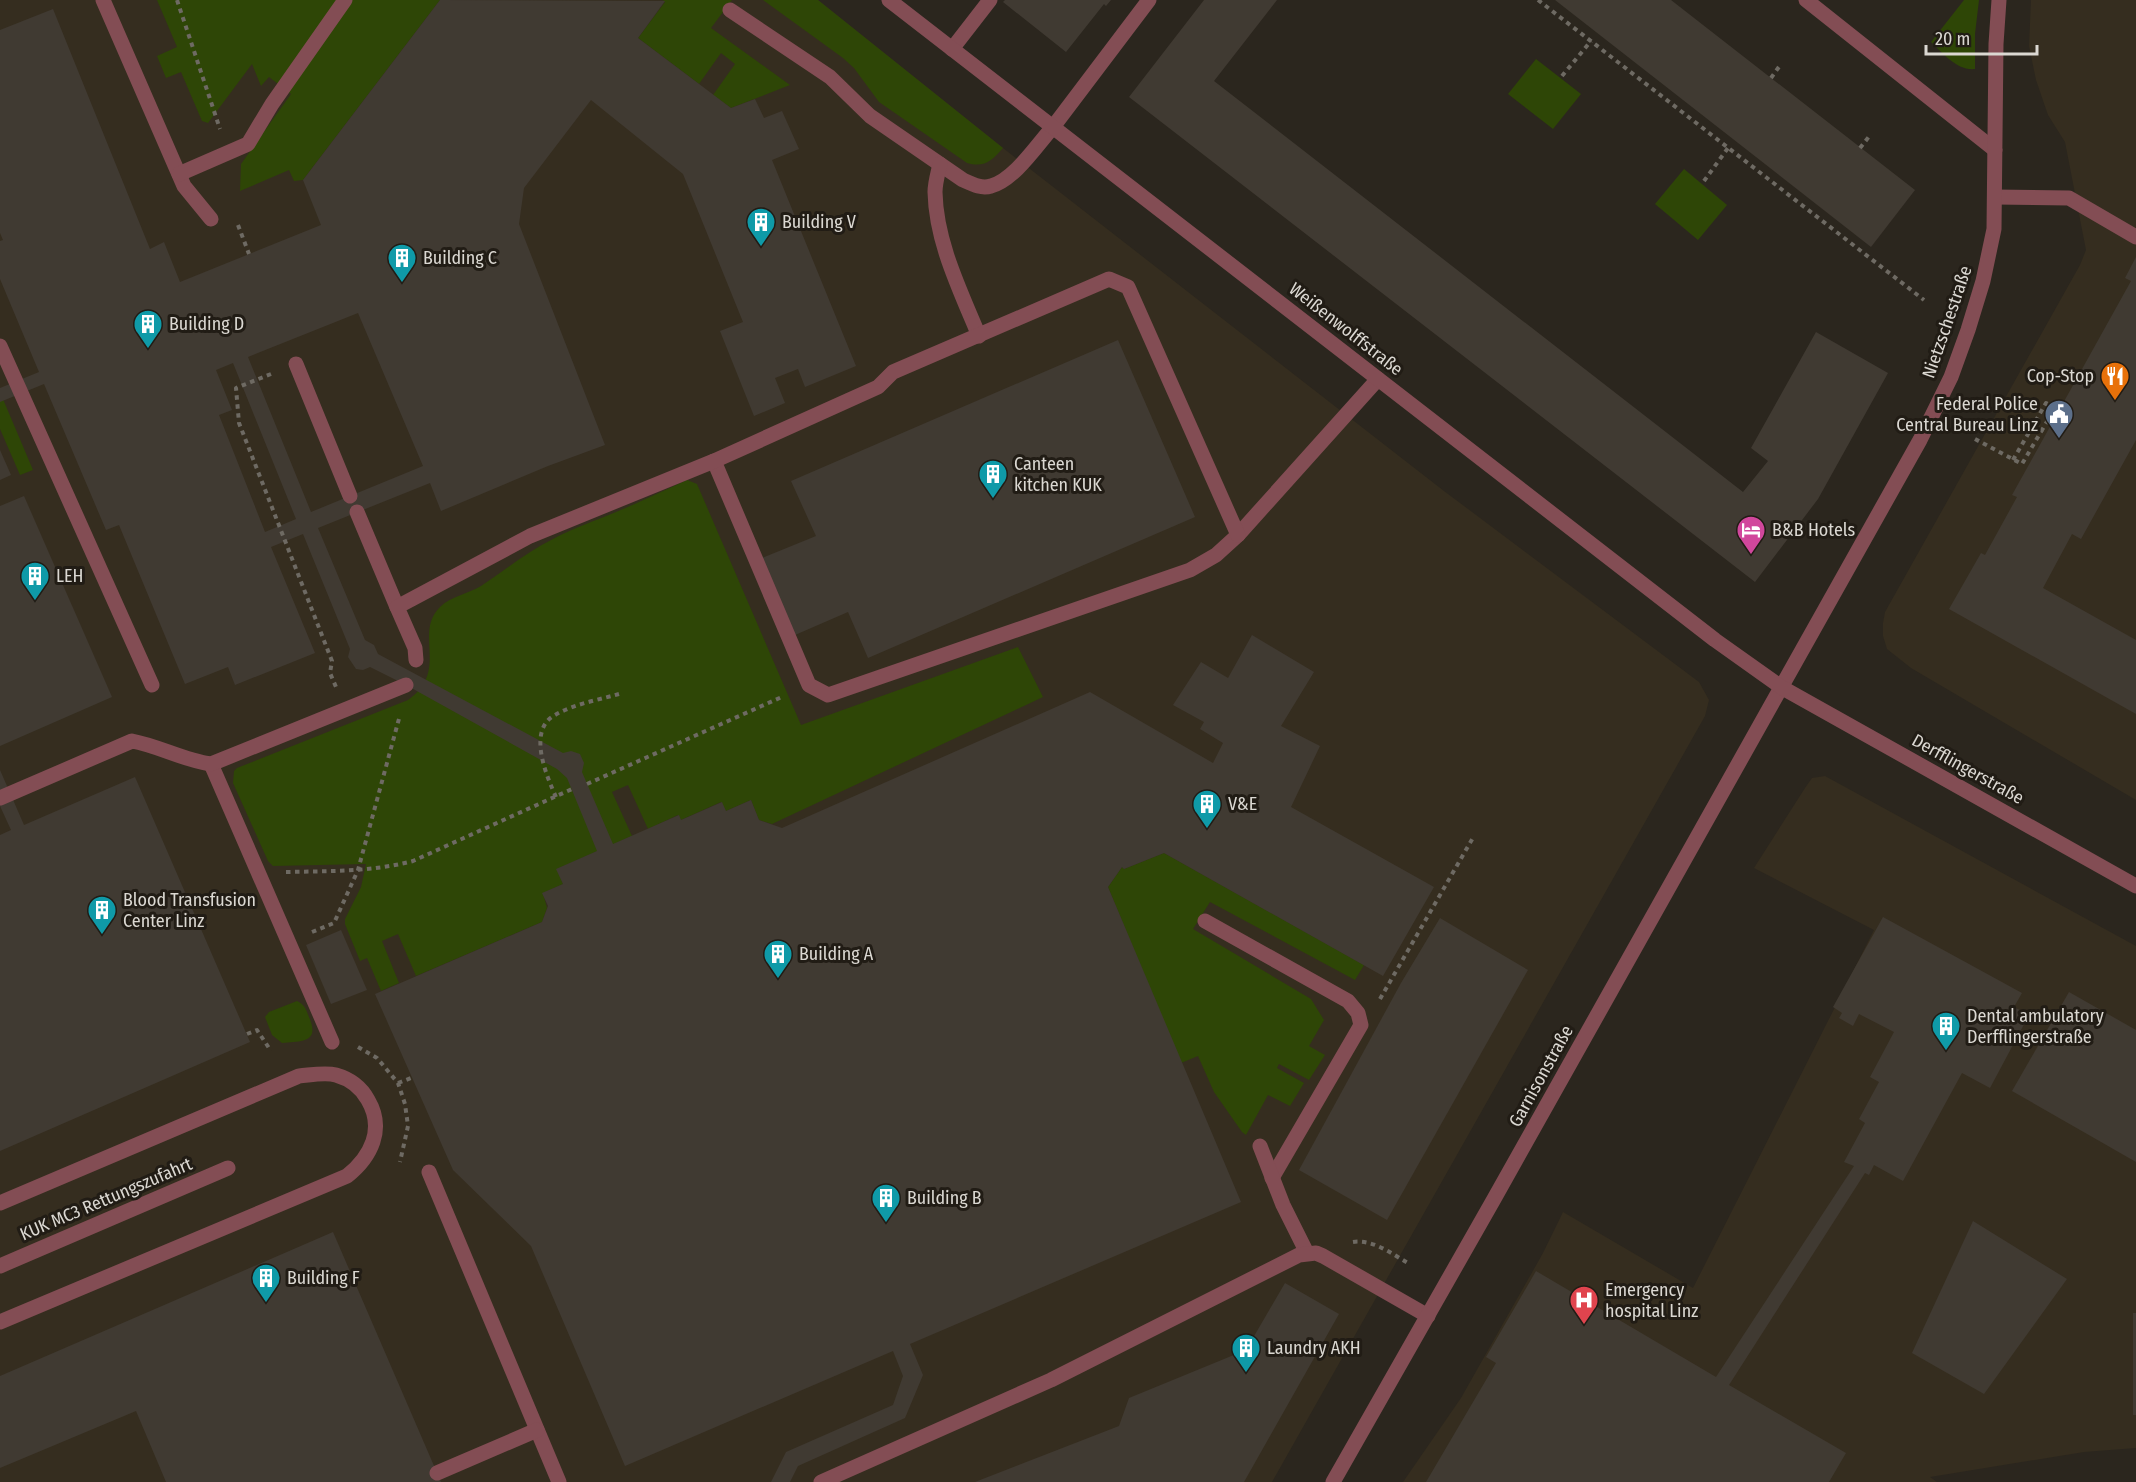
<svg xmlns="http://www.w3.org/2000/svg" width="2136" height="1482" viewBox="0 0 2136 1482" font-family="'Fira Sans Condensed',sans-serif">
  <rect width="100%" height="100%" fill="#2b261e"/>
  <g fill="#352d1f">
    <polygon points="0,0 818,0 1003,148 1444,491 1699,682 1709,700 1705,716 1272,1482 0,1482"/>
    <polygon points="2031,0 2136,0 2136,800 1911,668 1887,649 1883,636 1883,623 1885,612 2080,265 2086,250 2065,142 2048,115 2036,80 2029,46"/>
    <polygon points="1825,776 2136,946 2136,1448 2084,1452 1930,1477 1937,1482 1403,1482 1461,1398 1543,1253 1563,1212 1693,1288 1874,930 1754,868 1805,788 1812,778"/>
  </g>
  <g fill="#2e4606">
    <polygon points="157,0 440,0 303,180 294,181 289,170 240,191 241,164 291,94 269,77 261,86 252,64 208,123 202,121 181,72 166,78 157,56 177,47"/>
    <polygon points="663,0 732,0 711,28 790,85 731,108 713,95 735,64 721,53 699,84 638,38 665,2"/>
    <path d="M763,0H818L1003,148C992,161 984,168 967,163L879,102L854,68L843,58Z"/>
    <path d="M1964,0H1979L1975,34V69C1957,71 1943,53 1931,42Z"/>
    <polygon points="1536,59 1581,94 1553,129 1508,94"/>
    <polygon points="1684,169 1727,205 1698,240 1655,204"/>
    <polygon points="0,392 33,470 20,475 0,429"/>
    <path d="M687,480L697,484L801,725L1018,647L1043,697L772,824L759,820L751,800L726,811L721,802L681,820L678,815L648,829L628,785L612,792L632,836L557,869L563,884L543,893L547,908L542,922L416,976L398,934L382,941L399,983L381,991L367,958L360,961L345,924V919L361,887L366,864L273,866L268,861L233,783L234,771L237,768L408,700C450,670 413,634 440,607C451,596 468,594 481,586C505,570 527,552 553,539C573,528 595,521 616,512C640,502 663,491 687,480Z"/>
    <polygon points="1164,853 1364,965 1355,980 1210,902 1193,929 1311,999 1324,1020 1309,1046 1325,1055 1309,1080 1279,1064 1277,1068 1304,1083 1290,1106 1268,1095 1246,1135 1242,1132 1214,1092 1198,1056 1181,1063 1108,887 1122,867 1124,869"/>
    <path d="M297,1001C305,1005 306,1009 309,1017C320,1042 303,1041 282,1043L272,1035L265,1017L269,1012Z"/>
  </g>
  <g fill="#403a32" fill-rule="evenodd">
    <path d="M440,0L665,1L638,38L731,108L755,99L764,118L782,111L799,149L772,160L856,366L805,387L798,369L775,378L785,403L754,416L720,331L743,322L683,174L591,100L524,188L519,224L605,445L548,466L441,511L430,483L318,528L365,640L374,645L378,654L563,753L571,751L580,754L584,763L582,772L613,844L679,815L681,820L722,802L726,811L751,800L759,820L782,828L1090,692L1213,763L1223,743L1200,729L1204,722L1173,705L1201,662L1228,678L1252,635L1314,672L1281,726L1320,746L1291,807L1434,887L1383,976L1164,853L1124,869L1122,867L1108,887L1241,1202L910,1344L923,1375L905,1418L798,1466L790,1482H771L786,1452L893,1405L903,1376L893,1351L625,1466L531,1246L453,1170L375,994L542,922L548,906L542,893L563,884L556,869L597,851L567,778L557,769L406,685L370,667L363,670L356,669L348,657L350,649L303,534L271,547L315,653L235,685L228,667L185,684L119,525L106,530L44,384L0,402V388L39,372L0,279V241L3,240L0,233V30L53,9L150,249L164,242L180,282L321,225L303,180ZM358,313L423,466L311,512L248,357ZM233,363L296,519L265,532L219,415L232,410L216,370Z"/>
    <polygon points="1005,0 1111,0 1106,6 1104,4 1066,52 1003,2"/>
    <polygon points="1204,0 1277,0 1214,81 1743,492 1768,461 1751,448 1816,332 1888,373 1818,499 1755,582 1129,97"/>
    <polygon points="1555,0 1671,0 1915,190 1871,247"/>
    <polygon points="2136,257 2136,440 2081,539 2072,534 2043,588 2136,640 2136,714 1949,609 1981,553 1985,555 2017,497 2012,495 2131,281 2125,278"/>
    <polygon points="1118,340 1195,517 868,658 848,612 795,635 762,558 816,536 791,481"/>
    <polygon points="0,450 11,475 0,480"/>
    <polygon points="24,496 112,697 0,746 0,506"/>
    <polygon points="0,770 24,825 135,777 250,1042 0,1151 0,835 11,830 0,806"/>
    <polygon points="1883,917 2022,993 2014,1007 2029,1015 1990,1088 1962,1073 1903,1181 1874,1165 1869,1175 1865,1173 1729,1385 1846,1453 1829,1482 1426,1482 1496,1363 1486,1357 1536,1271 1716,1377 1854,1166 1844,1162 1865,1123 1859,1119 1879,1082 1870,1077 1894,1032 1859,1014 1853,1026 1839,1018 1842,1013 1833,1007"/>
    <polygon points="1440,918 1528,970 1387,1220 1299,1170 1401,983"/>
    <polygon points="341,930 367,990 331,1004 306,945"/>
    <polygon points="2069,992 2136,1030 2136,1162 2012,1091"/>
    <polygon points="1973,1221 2067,1279 1984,1394 1912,1353"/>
    <polygon points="333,1232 441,1482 166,1482 136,1411 0,1468 0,1376"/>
    <polygon points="1285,1283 1339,1314 1244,1482 975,1482 1119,1426 1129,1398 1246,1350"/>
    <rect x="2133" y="1313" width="3" height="102"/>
  </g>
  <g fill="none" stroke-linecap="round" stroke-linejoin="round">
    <g stroke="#6e6a63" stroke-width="4" stroke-dasharray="4.5 4.5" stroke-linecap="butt">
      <polyline points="177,0 220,129"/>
      <polyline points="1538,0 1924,300"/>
      <polyline points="1562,76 1591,41"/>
      <polyline points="1771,78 1781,64"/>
      <polyline points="1860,148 1871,134"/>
      <polyline points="1704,181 1728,148"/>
      <polyline points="238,225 249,254"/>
      <polyline points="271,374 236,388 239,423 332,661 330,673 336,687"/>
      <polyline points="1975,439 2022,464 2042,430"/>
      <polyline points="2013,460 2046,403 2055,408 2042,430 2047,432"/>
      <polyline points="587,784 784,696"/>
      <path d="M556,797C546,775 527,730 555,715C574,704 598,700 619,694"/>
      <path d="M286,872C329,871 372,872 413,861L572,789"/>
      <polyline points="312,932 334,923 358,870 400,715"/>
      <polyline points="1380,999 1474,836"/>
      <polyline points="247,1034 257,1030 271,1051"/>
      <polyline points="358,1047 377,1058 398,1083 405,1104 408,1126 400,1162"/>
      <polyline points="398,1083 411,1078"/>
      <path d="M1353,1242C1373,1239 1392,1254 1408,1263"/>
    </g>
    <g stroke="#834d54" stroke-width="15">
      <polyline points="103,0 184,186 211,219"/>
      <path d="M730,10L830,77L870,116L963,180C972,184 981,189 991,186C1014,180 1037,145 1053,127"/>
      <polyline points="952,49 990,0"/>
      <path d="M940,164C938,173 935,183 935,192C936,242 960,290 979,336"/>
      <polyline points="179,174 248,144 272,104 345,0"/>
      <polyline points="1995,197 2069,198 2136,237"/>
      <polyline points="0,346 152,685"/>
      <polyline points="296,364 350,496"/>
      <polyline points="714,461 809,685 828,695 1190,570 1216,555 1238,535 1378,379"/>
      <polyline points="357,512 397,607"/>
      <polyline points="416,660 415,648 397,607 530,536 714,461 878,387 893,372 1109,279 1128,287 1238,535"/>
      <polyline points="211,764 332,1042"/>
      <path d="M0,798L132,741C159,746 183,760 211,764L406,685"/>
      <polyline points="1205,921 1348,1001 1358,1013 1361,1025 1272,1178"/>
      <polyline points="1260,1146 1283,1205 1307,1253"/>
      <polyline points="429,1172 559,1482"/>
      <path d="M0,1203L299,1076C311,1075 325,1072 336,1075C350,1079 361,1087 368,1100C385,1129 371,1157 347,1176L0,1322"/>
      <polyline points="0,1266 228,1168"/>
      <polyline points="437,1473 537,1430"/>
      <polyline points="821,1482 1051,1380 1299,1255 1316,1253 1323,1256 1428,1316"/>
    </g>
    <g stroke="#834d54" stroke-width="15">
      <polyline points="1806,0 1995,150"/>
      <polyline points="1053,127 1149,0"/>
      <polyline points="1333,1482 1494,1199 1920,440 1951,377 1968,330 1983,281 1994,229 1996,44 1999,0"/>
    </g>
    <polyline stroke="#834d54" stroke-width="15" points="889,0 1715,640 1781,687 2136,886"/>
  </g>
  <defs>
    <g id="building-pin" transform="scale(1.5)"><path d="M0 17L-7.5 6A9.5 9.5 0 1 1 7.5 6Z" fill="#0f9aa8" stroke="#211c15"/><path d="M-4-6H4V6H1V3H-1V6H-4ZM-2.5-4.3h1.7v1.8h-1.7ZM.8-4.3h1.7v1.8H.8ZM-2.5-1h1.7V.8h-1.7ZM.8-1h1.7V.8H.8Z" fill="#fff"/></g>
    <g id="restaurant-pin" transform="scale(1.5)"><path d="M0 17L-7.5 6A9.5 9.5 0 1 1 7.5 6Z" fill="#e8710a" stroke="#211c15"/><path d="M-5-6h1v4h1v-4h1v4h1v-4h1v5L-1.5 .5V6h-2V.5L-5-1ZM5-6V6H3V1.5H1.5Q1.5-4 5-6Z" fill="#fff"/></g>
    <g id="civic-pin" transform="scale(1.5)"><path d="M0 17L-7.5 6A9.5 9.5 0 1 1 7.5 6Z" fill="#5c6f8a" stroke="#211c15"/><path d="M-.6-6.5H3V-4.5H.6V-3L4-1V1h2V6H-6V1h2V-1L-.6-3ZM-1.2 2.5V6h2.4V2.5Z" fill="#fff"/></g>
    <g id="hotel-pin" transform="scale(1.5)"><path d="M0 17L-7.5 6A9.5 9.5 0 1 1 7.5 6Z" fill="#d1479c" stroke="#211c15"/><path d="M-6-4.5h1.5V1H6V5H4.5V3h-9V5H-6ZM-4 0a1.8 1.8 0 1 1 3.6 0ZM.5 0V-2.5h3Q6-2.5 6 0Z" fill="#fff"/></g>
    <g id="hospital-pin" transform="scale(1.5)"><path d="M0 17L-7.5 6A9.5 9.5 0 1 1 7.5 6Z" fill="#e0444e" stroke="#211c15"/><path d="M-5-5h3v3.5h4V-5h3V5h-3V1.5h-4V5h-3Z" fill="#fff"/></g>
  </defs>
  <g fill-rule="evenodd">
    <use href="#building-pin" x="761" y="222"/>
    <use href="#building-pin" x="402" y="258"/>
    <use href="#building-pin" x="148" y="324"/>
    <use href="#restaurant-pin" x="2115" y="376"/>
    <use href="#civic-pin" x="2059" y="414"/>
    <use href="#building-pin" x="993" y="474"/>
    <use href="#hotel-pin" x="1751" y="530"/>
    <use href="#building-pin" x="35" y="576"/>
    <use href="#building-pin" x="1207" y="804"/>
    <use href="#building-pin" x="102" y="910"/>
    <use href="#building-pin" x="778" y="954"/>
    <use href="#building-pin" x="1946" y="1026"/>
    <use href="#building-pin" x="886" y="1198"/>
    <use href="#building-pin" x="266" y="1278"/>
    <use href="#hospital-pin" x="1584" y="1300"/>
    <use href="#building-pin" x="1246" y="1348"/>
  </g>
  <g text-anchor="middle" stroke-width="6" stroke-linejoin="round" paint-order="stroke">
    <g font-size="18" fill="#dbd8d2" stroke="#211c15" text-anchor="start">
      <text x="782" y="228">Building V</text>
      <text x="423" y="264">Building C</text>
      <text x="169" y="330">Building D</text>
      <text x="2094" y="382" text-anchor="end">Cop-Stop</text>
      <text x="2038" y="410" text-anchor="end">Federal Police<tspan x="2038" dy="21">Central Bureau Linz</tspan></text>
      <text x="1014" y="470">Canteen<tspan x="1014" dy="21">kitchen KUK</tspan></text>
      <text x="1772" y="536">B&amp;B Hotels</text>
      <text x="56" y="582">LEH</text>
      <text x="1228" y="810">V&amp;E</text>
      <text x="123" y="906">Blood Transfusion<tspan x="123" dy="21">Center Linz</tspan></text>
      <text x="799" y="960">Building A</text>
      <text x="1967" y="1022">Dental ambulatory<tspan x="1967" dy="21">Derfflingerstraße</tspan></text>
      <text x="907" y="1204">Building B</text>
      <text x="287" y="1284">Building F</text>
      <text x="1605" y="1296">Emergency<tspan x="1605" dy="21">hospital Linz</tspan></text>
      <text x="1267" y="1354">Laundry AKH</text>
    </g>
    <g font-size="18" fill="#dbd8d2" stroke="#211c15">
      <text transform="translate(1947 322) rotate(-71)" y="6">Nietzschestraße</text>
      <text transform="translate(1346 329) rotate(38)" y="6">Weißenwolffstraße</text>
      <text transform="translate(1968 769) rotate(29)" y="6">Derfflingerstraße</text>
      <text transform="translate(1541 1076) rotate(-61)" y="6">Garnisonstraße</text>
      <text transform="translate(106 1199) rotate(-23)" y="6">KUK MC3 Rettungszufahrt</text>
    </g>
  </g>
  <path d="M1926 45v9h111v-9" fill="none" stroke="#dbd8d2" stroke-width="3"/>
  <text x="1935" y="45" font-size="18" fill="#dbd8d2" stroke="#211c15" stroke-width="4.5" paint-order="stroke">20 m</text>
</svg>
